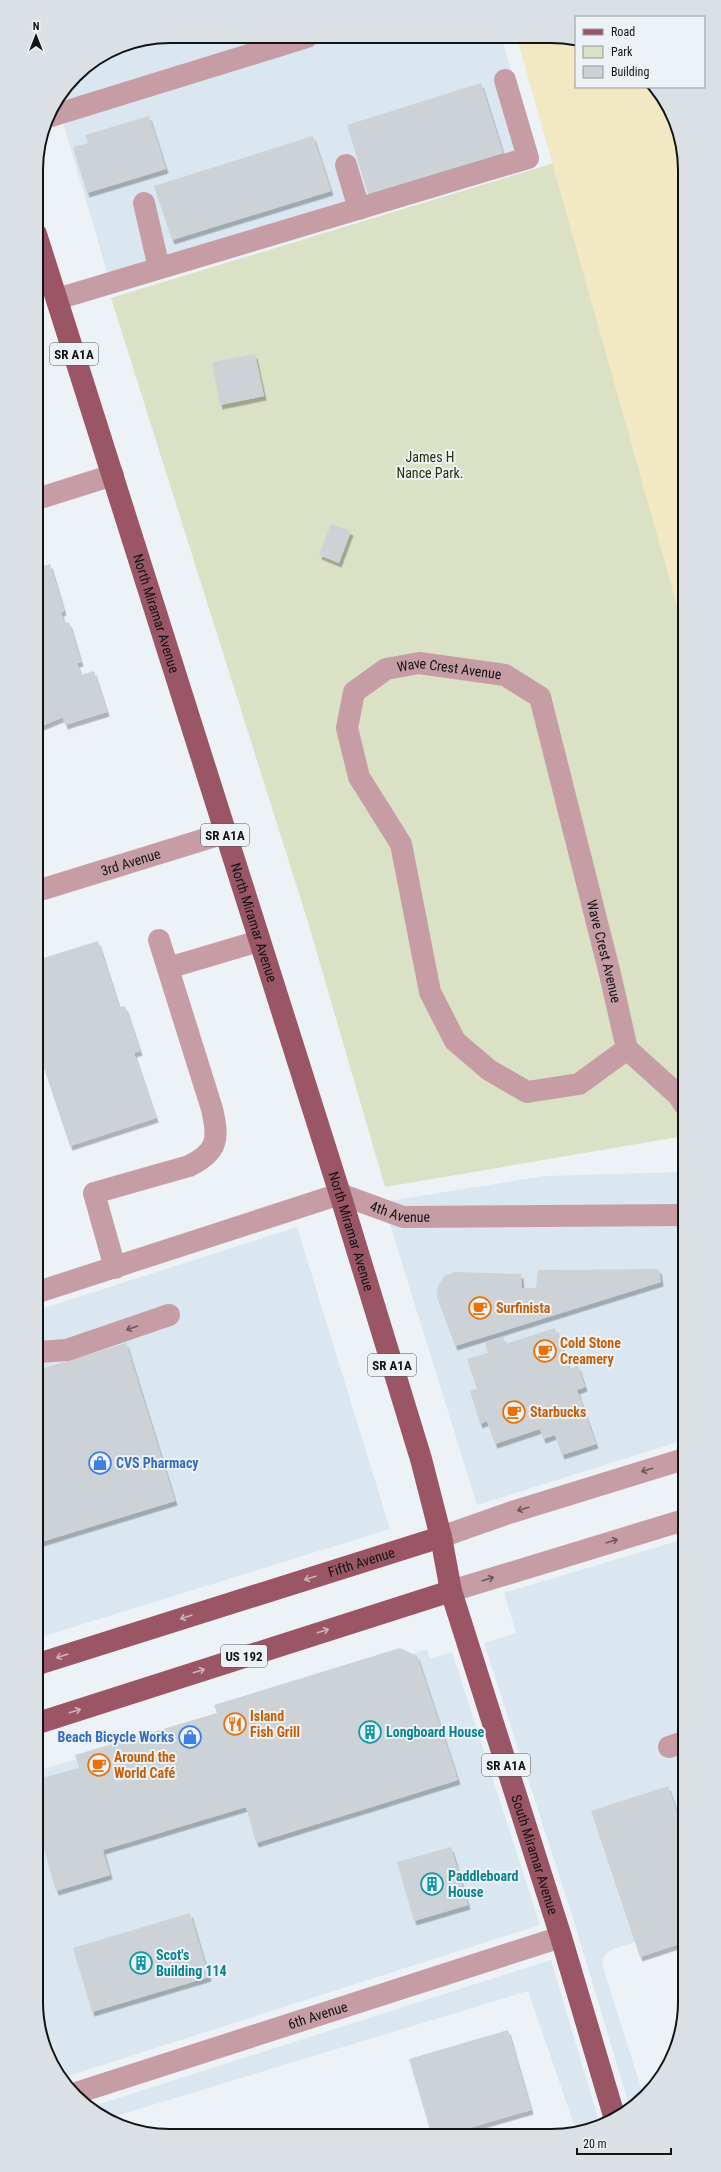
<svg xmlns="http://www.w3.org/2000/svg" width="721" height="2172" viewBox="0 0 721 2172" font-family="'Roboto Condensed',sans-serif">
  <defs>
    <filter id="shadow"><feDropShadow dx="2.5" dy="4.5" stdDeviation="0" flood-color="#0004"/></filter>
  </defs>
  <rect width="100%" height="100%" fill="#edf2f7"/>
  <g fill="#dae7f0">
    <polygon points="170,36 502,38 534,153 110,282 57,102 81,69 119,46"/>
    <polygon points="684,1172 684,1440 477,1505 383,1202 544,1176"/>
    <polygon points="297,1227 390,1529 38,1638 38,1310"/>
    <polygon points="684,1539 685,1927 613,1949 605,1955 602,1964 644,2097 630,2108 572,1915 484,1643 516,1633 504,1593"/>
    <polygon points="427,1649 430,1659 452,1652 540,1925 62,2078 50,2061 39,2028 38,1771"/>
    <polygon points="551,1960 600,2125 577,2133 528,1991 106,2119 90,2107"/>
  </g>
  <polygon fill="#dbe1c4" points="646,135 683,250 684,1136 385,1187 308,922 111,298"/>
  <polygon fill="#f2e8c3" points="517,38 576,39 576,87 654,87 671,111 682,144 683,627"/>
  <g fill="#ccd2d6" filter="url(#shadow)">
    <polygon points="481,83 503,153 368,194 347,125"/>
    <polygon points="149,116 166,169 87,193 73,147 88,143 85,135"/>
    <polygon points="313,136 331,191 172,240 154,186"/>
    <polygon points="255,354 264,396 220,405 212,362"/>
    <polygon points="331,524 351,531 339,563 319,555"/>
    <polygon points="50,564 64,611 61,612 64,623 69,622 81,662 77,663 81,675 94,671 107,712 65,725 63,717 37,728 37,568"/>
    <polygon points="98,941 119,1007 125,1006 140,1051 134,1053 156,1118 70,1146 37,1047 37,960"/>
    <polygon points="659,1269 661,1282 455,1346 437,1297 438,1286 444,1276 455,1272 521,1274 522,1288 536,1288 538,1270"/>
    <polygon points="555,1328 569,1369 578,1366 585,1387 577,1390 596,1444 562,1455 555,1435 543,1439 540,1429 495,1444 487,1421 480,1424 470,1391 477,1389 467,1359 488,1353 485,1343 503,1337 505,1344"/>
    <polygon points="126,1343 175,1501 38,1543 38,1370"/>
    <polygon points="400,1648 417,1656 458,1780 256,1843 246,1807 103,1850 110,1875 56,1891 38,1828 38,1779 79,1768 75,1755 217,1713 214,1705"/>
    <polygon points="668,1786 685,1837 685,1942 640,1957 591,1811"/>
    <polygon points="451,1847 468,1905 414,1921 397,1862"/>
    <polygon points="190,1913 209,1977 92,2012 73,1948"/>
    <polygon points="508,2030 531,2110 452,2133 431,2133 409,2059"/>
  </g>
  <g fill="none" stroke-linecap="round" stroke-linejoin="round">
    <g stroke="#c69da4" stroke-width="22">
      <polyline points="48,117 307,37"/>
      <polyline points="346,165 359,209"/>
      <polyline points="144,203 159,268"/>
      <polyline points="57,299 528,158 505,80"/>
      <polyline points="37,499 113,475"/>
      <path id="s1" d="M37,891L225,833"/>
      <polyline points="168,968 259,941"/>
      <path id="s2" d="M627,1049L579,1084L527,1092L489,1070L455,1041L430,992L401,844L359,777L347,728L354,692L386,669L419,663L505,675L540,697L610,974L627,1049L678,1095L684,1104"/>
      <path d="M115,1268L94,1193L189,1166C218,1152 219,1139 212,1109L159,940"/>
      <path id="s3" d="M38,1292L340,1194L403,1217L684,1215"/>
      <polyline points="38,1352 67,1350 169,1315"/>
      <polyline points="441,1537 509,1513 684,1459"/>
      <polyline points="451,1591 684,1520"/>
      <polyline points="669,1747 684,1742"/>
      <path id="s4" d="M73,2094L561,1937"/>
    </g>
    <g stroke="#9b5665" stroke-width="22">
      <path id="s5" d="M36,234L340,1194L421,1459L441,1537L451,1591L561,1937L615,2119"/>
      <path id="s6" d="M38,1664L441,1537"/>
      <polyline points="38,1723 451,1591"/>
    </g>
  </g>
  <defs><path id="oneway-shaft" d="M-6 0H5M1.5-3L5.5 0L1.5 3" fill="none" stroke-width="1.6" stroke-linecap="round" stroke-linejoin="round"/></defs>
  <g stroke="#6c585c">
    <use href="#oneway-shaft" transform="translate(132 1328) rotate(161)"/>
    <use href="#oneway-shaft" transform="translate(647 1470) rotate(163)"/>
    <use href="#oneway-shaft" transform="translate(523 1509) rotate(163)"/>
    <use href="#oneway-shaft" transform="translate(612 1541) rotate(-17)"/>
    <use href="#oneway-shaft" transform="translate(488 1579) rotate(-18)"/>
  </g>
  <g stroke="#ccb4bd">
    <use href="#oneway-shaft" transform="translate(310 1578) rotate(162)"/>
    <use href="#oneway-shaft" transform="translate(186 1617) rotate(162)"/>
    <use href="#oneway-shaft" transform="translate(323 1631) rotate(-18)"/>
    <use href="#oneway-shaft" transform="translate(62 1656) rotate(162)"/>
    <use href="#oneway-shaft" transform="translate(199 1671) rotate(-18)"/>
    <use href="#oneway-shaft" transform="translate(75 1711) rotate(-18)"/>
  </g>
  <defs>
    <g id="cafe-ring" transform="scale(1.15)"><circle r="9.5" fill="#edf2f7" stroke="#e8710a" stroke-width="1.5"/><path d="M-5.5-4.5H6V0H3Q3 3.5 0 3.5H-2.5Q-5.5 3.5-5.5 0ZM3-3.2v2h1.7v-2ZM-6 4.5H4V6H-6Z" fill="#e8710a"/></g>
    <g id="shop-ring" transform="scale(1.15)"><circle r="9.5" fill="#edf2f7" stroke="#3f7fe0" stroke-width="1.5"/><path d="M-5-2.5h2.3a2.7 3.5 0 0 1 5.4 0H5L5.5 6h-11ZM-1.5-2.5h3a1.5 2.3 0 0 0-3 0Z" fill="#3f7fe0"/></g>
    <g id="restaurant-ring" transform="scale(1.15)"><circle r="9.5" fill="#edf2f7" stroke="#e8710a" stroke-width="1.5"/><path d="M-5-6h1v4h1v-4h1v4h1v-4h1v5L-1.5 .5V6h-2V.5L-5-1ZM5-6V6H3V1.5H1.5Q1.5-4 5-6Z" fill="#e8710a"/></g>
    <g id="building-ring" transform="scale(1.15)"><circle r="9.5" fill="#edf2f7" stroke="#0f9aa8" stroke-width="1.5"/><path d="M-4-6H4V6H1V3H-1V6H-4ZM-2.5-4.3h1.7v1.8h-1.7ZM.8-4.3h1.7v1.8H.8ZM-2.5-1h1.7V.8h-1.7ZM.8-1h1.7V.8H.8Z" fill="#0f9aa8"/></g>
  </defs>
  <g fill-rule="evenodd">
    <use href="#cafe-ring" x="480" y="1308"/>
    <use href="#cafe-ring" x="545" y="1351"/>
    <use href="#cafe-ring" x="514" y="1412"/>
    <use href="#shop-ring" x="100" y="1463"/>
    <use href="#restaurant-ring" x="235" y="1724"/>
    <use href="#building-ring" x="370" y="1732"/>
    <use href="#shop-ring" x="190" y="1737"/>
    <use href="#cafe-ring" x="99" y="1765"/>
    <use href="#building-ring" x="432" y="1884"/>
    <use href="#building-ring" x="141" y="1963"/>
  </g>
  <g text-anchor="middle" stroke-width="4" stroke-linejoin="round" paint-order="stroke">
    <g fill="#edf2f7" stroke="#535658" stroke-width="1">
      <rect x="50" y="343" width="48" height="22" rx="3"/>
      <rect x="201" y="824" width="48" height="22" rx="3"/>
      <rect x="368" y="1354" width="48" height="22" rx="3"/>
      <rect x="221" y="1645" width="46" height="22" rx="3"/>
      <rect x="482" y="1754" width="48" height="22" rx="3"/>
    </g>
    <g font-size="13" font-weight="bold" fill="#111314">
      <text x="74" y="359">SR A1A</text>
      <text x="225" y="840">SR A1A</text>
      <text x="392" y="1370">SR A1A</text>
      <text x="244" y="1661">US 192</text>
      <text x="506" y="1770">SR A1A</text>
    </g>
    <g font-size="14" fill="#2a3004" stroke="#edf2f7">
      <text x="430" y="462">James H<tspan x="430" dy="16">Nance Park.</tspan></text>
    </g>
    <g font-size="14" fill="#111314" stroke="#edf2f7">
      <text dy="5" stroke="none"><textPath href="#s5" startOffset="398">North Miramar Avenue</textPath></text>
      <text dy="5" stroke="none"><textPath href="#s2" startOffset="676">Wave Crest Avenue</textPath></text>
      <text dy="5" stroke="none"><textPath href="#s1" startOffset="98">3rd Avenue</textPath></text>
      <text dy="5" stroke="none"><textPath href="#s5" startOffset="722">North Miramar Avenue</textPath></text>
      <text dy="5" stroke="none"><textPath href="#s2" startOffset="1036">Wave Crest Avenue</textPath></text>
      <text dy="5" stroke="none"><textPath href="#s3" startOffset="381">4th Avenue</textPath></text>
      <text dy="5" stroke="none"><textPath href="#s5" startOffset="1046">North Miramar Avenue</textPath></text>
      <text dy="5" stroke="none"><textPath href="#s6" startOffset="339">Fifth Avenue</textPath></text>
      <text dy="5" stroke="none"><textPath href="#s5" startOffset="1696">South Miramar Avenue</textPath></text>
      <text dy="5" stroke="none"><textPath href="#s4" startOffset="257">6th Avenue</textPath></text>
    </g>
    <g font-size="14" font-weight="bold" fill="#c56008" stroke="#edf2f7" text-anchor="start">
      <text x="496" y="1313">Surfinista</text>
      <text x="560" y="1348">Cold Stone<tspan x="560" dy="16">Creamery</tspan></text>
      <text x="530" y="1417">Starbucks</text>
      <text x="250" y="1721">Island<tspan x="250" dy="16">Fish Grill</tspan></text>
      <text x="114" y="1762">Around the<tspan x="114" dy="16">World Café</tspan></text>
    </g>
    <g font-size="14" font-weight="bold" fill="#366cbe" stroke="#edf2f7" text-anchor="start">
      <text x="116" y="1468">CVS Pharmacy</text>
      <text x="174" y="1742" text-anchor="end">Beach Bicycle Works</text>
    </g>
    <g font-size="14" font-weight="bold" fill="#0d838f" stroke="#edf2f7" text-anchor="start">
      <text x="386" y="1737">Longboard House</text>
      <text x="448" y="1881">Paddleboard<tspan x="448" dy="16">House</tspan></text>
      <text x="156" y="1960">Scot's<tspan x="156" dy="16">Building 114</tspan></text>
    </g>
  </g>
  <path d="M0 0H721V2172H0ZM170 43H551A127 127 0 0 1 678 170V2002A127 127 0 0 1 551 2129H170A127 127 0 0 1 43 2002V170A127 127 0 0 1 170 43Z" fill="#dbe0e5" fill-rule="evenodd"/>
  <path fill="none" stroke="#111314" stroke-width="2" d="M170 43H551A127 127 0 0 1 678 170V2002A127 127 0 0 1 551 2129H170A127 127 0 0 1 43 2002V170A127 127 0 0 1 170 43Z"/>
  <rect x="575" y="16" width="130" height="72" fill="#edf2f7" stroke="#95999c"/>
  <rect x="583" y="29" width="20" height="6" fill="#9b5665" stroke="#95999c"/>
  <text x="611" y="36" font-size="12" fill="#111314">Road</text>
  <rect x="583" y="46" width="20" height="12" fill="#dbe1c4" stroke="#95999c"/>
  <text x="611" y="56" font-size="12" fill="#111314">Park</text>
  <rect x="583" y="66" width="20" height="12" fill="#ccd2d6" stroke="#95999c"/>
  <text x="611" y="76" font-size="12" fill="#111314">Building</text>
  <g transform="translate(36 36)" stroke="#edf2f7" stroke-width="3" paint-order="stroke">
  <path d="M0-3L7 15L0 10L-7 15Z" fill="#111314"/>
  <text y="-6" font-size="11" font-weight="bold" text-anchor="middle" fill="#111314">N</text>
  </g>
  <path d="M577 2148v6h94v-6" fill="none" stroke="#111314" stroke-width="2"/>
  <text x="583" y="2148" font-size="12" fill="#111314" stroke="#edf2f7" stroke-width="3" paint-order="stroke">20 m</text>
</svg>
